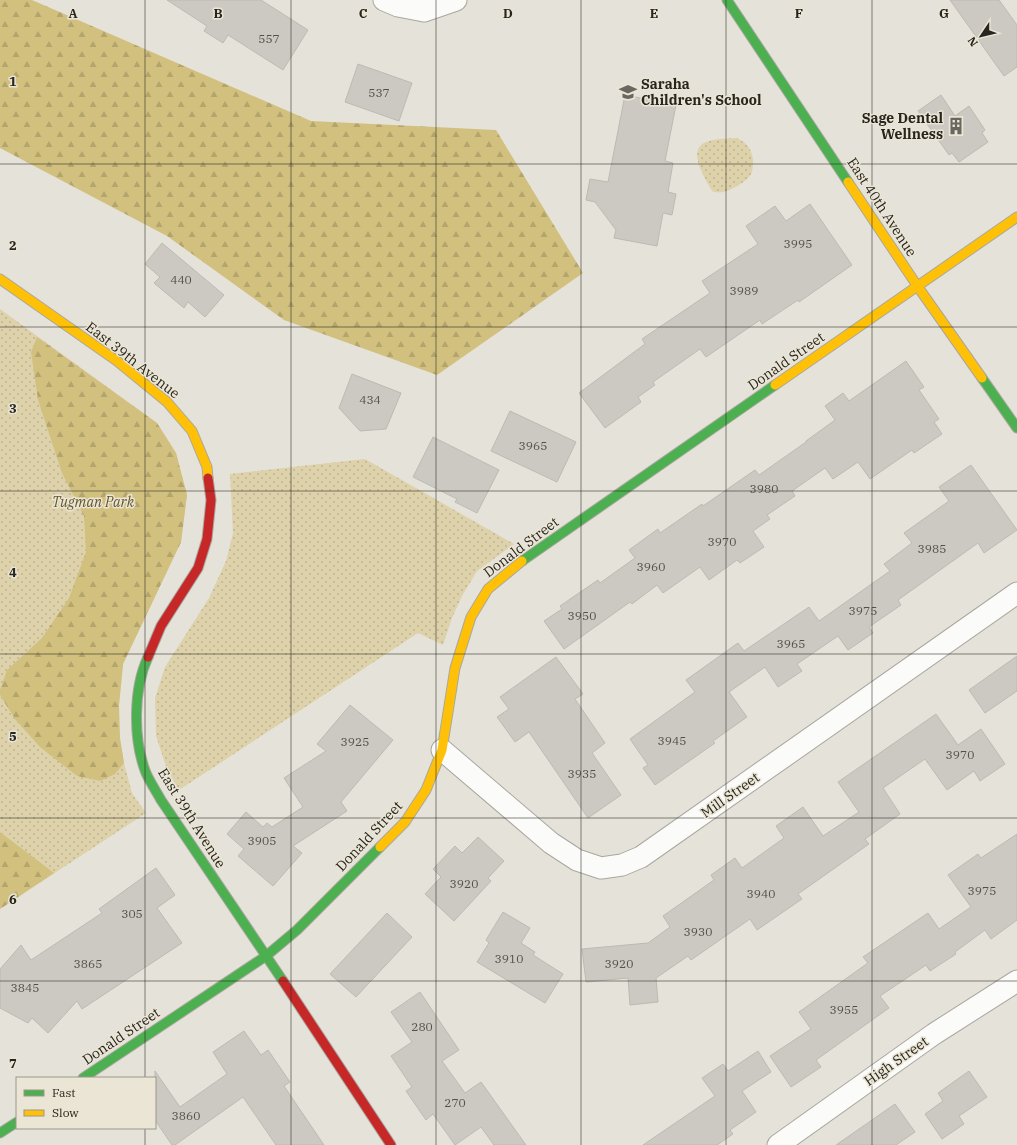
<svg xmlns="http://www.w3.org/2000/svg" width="1017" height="1145" viewBox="0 0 1017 1145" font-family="'IBM Plex Serif',serif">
  <defs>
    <pattern id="grass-dots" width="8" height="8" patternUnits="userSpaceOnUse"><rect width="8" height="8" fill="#ded2ab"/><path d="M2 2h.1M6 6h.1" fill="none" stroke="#beb493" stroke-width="1.8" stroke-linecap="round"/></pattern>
    <pattern id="forest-firs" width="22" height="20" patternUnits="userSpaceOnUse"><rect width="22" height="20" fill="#d2c07f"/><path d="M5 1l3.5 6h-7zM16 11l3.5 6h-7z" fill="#b4a56d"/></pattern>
  </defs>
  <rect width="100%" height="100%" fill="#e5e2d9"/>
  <g fill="url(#grass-dots)">
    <path d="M737,138C747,143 751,148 753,159C753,164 753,170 751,174C748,181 730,191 723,192C720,193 716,192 713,192C706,181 687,151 704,143C714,138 726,139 737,138Z"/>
    <polygon points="0,309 157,423 176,453 187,495 181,542 123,664 119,705 119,734 124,763 132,793 146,813 0,909"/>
    <polygon points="365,459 514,544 477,571 462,596 452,618 443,645 418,633 179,790 167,769 156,736 155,698 165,667 209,598 226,561 233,533 230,474"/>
  </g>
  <g fill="url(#forest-firs)">
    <polygon points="0,0 32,0 311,121 496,130 583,273 437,375 284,320 167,236 0,148"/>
    <polygon points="37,337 157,423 176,453 187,495 181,542 123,664 119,705 120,738 124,763 115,774 100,781 77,776 40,747 15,719 0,695 0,690 7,670 42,638 69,598 86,552 84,516 62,473 38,400 31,352"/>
    <polygon points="0,832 54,873 0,909"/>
  </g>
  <g fill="#ccc9c2" stroke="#bcbab3">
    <polygon points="167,0 261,0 308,30 283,70 228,35 223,43 204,31 207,26"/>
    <polygon points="950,0 999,0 1017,25 1017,67 1004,76"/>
    <polygon points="358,64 412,83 399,121 345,102"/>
    <polygon points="625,95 676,105 665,161 673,163 668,192 676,194 672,215 663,213 657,246 614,238 616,230 595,202 586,200 590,179 608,182"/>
    <polygon points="941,95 955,116 969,106 985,130 982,133 988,142 959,162 952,153 949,155 918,111"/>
    <polygon points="810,204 852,265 799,302 798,300 762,324 760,320 706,357 700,349 653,382 655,385 638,397 641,402 605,428 579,393 645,344 642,339 710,293 702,281 758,244 746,226 775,206 786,221"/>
    <polygon points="162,243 224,295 205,317 188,302 184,308 154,283 160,277 145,264"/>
    <polygon points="906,361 924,387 919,390 939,419 934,422 942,434 914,453 912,450 870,479 858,462 833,479 825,468 792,491 795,496 767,515 770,519 753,531 764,547 740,563 737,560 709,580 700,567 663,593 657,585 632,604 630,602 564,649 544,621 562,609 560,606 598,580 600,583 635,558 629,550 658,529 660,533 702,504 703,506 755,470 759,475 806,442 806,441 835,420 825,406 843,393 849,401"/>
    <polygon points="352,374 401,393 386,429 360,431 339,408"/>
    <polygon points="510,411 576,442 557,482 491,451"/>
    <polygon points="433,437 499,470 477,513 455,502 457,499 413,477"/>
    <polygon points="971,465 1017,530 984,553 978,543 898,600 901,605 869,627 873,633 848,650 838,636 797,664 802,671 778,687 765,667 729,692 747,717 713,741 715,743 655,785 643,768 648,765 630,739 695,692 686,680 738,643 744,651 809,607 819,621 890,571 884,564 912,543 904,533 949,501 939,487"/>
    <polygon points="1017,656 1017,691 985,713 969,690"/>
    <polygon points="556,657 583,694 575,699 605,743 592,753 621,795 588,818 529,732 515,742 497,717 509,709 500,697"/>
    <polygon points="350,705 393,740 341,802 347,811 293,846 302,853 273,886 238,856 244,849 227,834 246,812 263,827 267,823 272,827 303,807 284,778 326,751 317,744"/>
    <polygon points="936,714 958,745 981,729 1005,764 980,781 974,771 947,790 925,759 883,788 900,814 865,839 869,844 798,894 802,899 757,930 750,919 691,960 688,956 656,978 658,1002 630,1005 628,978 586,982 582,949 648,943 670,927 663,916 714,880 711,875 735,858 742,868 784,838 776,826 803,807 823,836 859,812 838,782"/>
    <polygon points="1017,834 1017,920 991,939 985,930 955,952 956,954 930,971 926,965 880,996 889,1008 816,1060 821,1067 791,1087 770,1056 811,1029 799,1012 868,963 863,957 928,913 939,929 971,907 948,875 978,854 981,858"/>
    <polygon points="478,837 504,861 488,878 491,881 454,921 425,894 441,877 433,869 455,846 462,853"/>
    <polygon points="156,868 175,895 157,908 182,943 82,1009 77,1001 48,1033 32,1018 28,1023 0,1008 0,969 21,945 31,960 102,913 99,909"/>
    <polygon points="503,912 530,928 521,943 535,952 533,955 563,974 545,1003 477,962 489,943 486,940"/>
    <polygon points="387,913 412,937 356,997 330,974"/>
    <polygon points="420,992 459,1050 442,1061 465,1093 481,1082 526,1145 494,1145 481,1127 455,1145 433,1114 426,1120 406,1091 412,1087 391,1056 412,1042 391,1012"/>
    <polygon points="244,1031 261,1055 268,1050 290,1082 284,1086 324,1145 276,1145 243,1097 175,1145 172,1145 155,1120 155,1071 180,1107 227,1074 213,1052"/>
    <polygon points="758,1051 771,1072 742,1091 756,1112 730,1130 733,1134 717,1145 643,1145 715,1096 702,1078 723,1064 728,1071"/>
    <polygon points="969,1071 987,1097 959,1116 964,1124 942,1139 925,1114 943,1101 938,1093"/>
    <polygon points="895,1104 915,1132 896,1145 836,1145"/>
  </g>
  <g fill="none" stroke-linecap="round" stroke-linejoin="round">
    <g stroke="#aaa7a0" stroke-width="23">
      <g id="street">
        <polyline points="384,0 398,6 424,11 456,0"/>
        <polyline points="442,750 551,843 577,860 601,868 622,865 641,857 1017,593"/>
        <polyline points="778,1145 934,1034 1017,981"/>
      </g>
    </g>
    <g stroke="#aaa7a0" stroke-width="11">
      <g id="fast">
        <polyline points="727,0 848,182"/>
        <polyline points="982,378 1017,428"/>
        <polyline points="522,561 775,385"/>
        <path d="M148,657C133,689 133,740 146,773C150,782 156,791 161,800L283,981"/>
        <polyline points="83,1078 266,956 297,930 380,847"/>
        <polyline points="0,1133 17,1122"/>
      </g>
    </g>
    <g stroke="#aaa7a0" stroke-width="11">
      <g id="slow">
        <polyline points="848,182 918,287 982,378"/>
        <polyline points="0,279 117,361 167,402 192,431 207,467 208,478"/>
        <polyline points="775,385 1017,217"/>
        <polyline points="380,847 405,822 426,790 442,750 455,668 471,617 488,589 522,561"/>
      </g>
    </g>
    <g stroke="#aaa7a0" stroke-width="11">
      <g id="jam">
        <polyline points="148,657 161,626 198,568 207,539 211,500 208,478"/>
        <polyline points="283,981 391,1145"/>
      </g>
    </g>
    <use href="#street" stroke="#fbfbf9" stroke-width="21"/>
    <use href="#fast" stroke="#4caf50" stroke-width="9"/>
    <use href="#slow" stroke="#ffc107" stroke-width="9"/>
    <use href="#jam" stroke="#c62828" stroke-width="9"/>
  </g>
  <path fill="none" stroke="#27251f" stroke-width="1" stroke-opacity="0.55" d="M145,0V1078M291,0V1145M436,0V1145M581,0V1145M726,0V1145M872,0V1145M0,164H1017M0,327H1017M0,491H1017M0,654H1017M0,818H1017M0,981H1017M145,1128V1145"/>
  <defs>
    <g id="school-bare" transform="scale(1.38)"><path d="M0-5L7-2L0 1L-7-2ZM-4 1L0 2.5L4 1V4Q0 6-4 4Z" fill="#6a6760" stroke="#eae5d4" stroke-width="2.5" paint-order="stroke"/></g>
    <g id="building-bare" transform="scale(1.38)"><path d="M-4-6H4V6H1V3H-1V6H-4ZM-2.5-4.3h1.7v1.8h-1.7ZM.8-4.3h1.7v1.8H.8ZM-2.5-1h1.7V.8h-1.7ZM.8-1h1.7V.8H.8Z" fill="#6a6760" stroke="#eae5d4" stroke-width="2.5" paint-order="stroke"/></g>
  </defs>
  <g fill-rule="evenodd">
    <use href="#school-bare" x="628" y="92"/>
    <use href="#building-bare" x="956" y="126"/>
  </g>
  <g text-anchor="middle" stroke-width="3" stroke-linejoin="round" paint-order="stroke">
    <g font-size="12" fill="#53504a">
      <text x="269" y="43">557</text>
      <text x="379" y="97">537</text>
      <text x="798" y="248">3995</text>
      <text x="181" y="284">440</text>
      <text x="744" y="295">3989</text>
      <text x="370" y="404">434</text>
      <text x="533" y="450">3965</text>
      <text x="764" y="493">3980</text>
      <text x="722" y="546">3970</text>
      <text x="932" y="553">3985</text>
      <text x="651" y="571">3960</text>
      <text x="863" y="615">3975</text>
      <text x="582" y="620">3950</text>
      <text x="791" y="648">3965</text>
      <text x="672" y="745">3945</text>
      <text x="355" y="746">3925</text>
      <text x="960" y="759">3970</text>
      <text x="582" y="778">3935</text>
      <text x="262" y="845">3905</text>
      <text x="464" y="888">3920</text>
      <text x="982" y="895">3975</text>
      <text x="761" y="898">3940</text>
      <text x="132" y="918">305</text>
      <text x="698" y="936">3930</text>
      <text x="509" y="963">3910</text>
      <text x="88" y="968">3865</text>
      <text x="619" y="968">3920</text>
      <text x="25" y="992">3845</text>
      <text x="844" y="1014">3955</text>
      <text x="422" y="1031">280</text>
      <text x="455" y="1107">270</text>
      <text x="186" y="1120">3860</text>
    </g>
    <g font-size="14" font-weight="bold" fill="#27251f" stroke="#eae5d4" text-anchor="start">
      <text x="641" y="89">Saraha<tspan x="641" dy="16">Children's School</tspan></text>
      <text x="943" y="123" text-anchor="end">Sage Dental<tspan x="943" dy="16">Wellness</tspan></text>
    </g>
    <g font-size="14" fill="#27251f" stroke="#eae5d4">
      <text transform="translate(882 207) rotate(57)" y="5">East 40th Avenue</text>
      <text transform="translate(133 360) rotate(38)" y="5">East 39th Avenue</text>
      <text transform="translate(786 361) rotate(-35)" y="5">Donald Street</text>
      <text transform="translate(521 547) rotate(-37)" y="5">Donald Street</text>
      <text transform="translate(730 795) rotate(-35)" y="5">Mill Street</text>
      <text transform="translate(192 818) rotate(58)" y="5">East 39th Avenue</text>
      <text transform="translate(369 836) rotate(-47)" y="5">Donald Street</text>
      <text transform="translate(121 1036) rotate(-34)" y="5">Donald Street</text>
      <text transform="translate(896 1061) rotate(-35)" y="5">High Street</text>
    </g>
    <g font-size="14" font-style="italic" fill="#64572c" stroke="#eae5d4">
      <text x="93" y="507">Tugman Park</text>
    </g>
  </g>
  <g font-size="13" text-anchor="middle" font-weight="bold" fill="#27251f" stroke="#eae5d4" stroke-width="3" stroke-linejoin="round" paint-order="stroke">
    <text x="73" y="18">A</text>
    <text x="218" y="18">B</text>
    <text x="363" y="18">C</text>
    <text x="508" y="18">D</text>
    <text x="654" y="18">E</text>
    <text x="799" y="18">F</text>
    <text x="944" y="18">G</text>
    <text x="13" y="86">1</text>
    <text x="13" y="250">2</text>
    <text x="13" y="413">3</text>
    <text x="13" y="577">4</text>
    <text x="13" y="741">5</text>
    <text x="13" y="904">6</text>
    <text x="13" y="1068">7</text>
  </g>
  <rect x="16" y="1077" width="140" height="52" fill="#eae5d4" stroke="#9c988c"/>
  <rect x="24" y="1090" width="20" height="6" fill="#4caf50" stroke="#9c988c"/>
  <text x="52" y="1097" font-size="12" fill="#27251f">Fast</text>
  <rect x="24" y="1110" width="20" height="6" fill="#ffc107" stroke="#9c988c"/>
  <text x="52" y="1117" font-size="12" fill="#27251f">Slow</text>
  <g transform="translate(981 36) rotate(235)" stroke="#eae5d4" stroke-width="3" paint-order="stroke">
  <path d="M0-3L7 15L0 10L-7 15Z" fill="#27251f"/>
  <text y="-6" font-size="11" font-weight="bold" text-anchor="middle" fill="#27251f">N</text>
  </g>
</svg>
